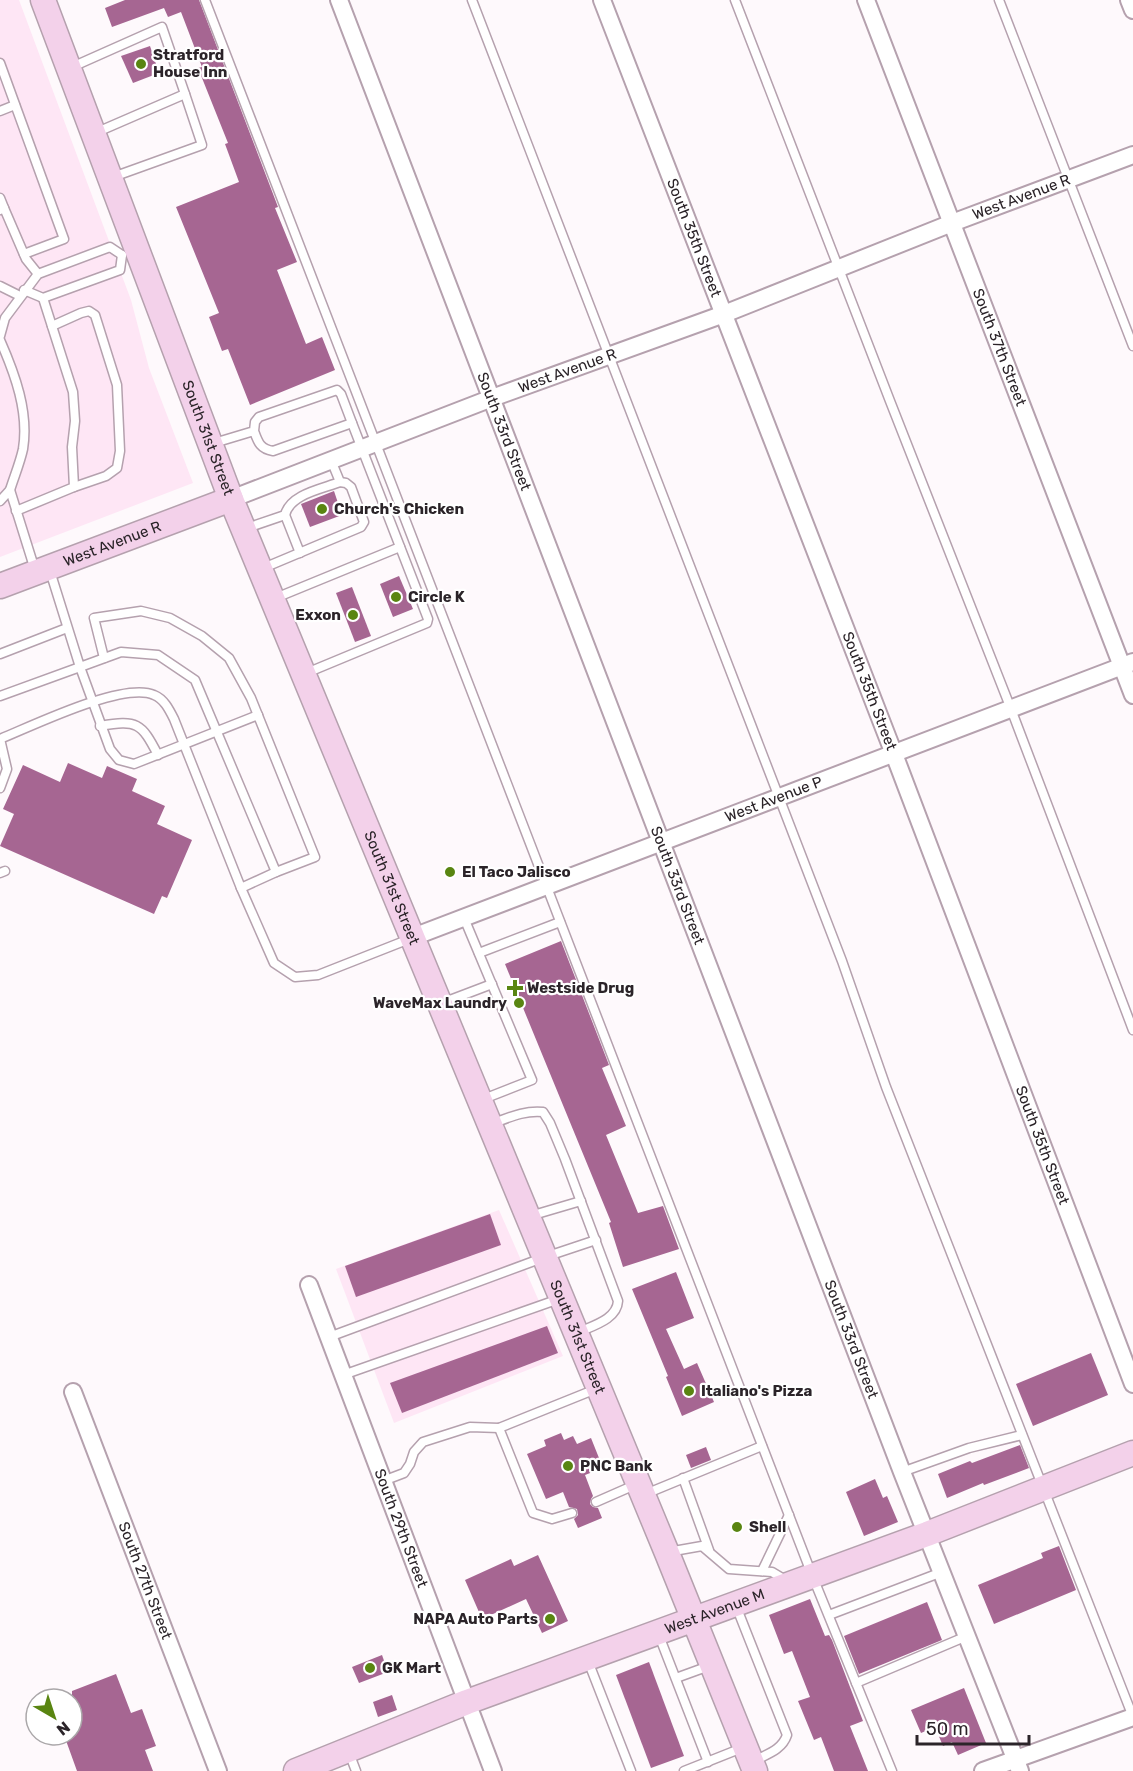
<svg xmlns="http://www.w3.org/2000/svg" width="1133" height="1771" viewBox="0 0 1133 1771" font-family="Rubik,sans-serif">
  <rect width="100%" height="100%" fill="#fef9fc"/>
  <g fill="#fee6f5">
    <polygon points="0,0 19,0 131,300 149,368 193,483 0,557"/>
    <polygon points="499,1210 563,1356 394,1423 336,1269"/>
  </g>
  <g fill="#a66692">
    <polygon points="125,0 199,0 278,207 275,208 297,262 277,270 306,344 322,337 335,370 250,405 228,349 222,351 209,317 219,313 176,207 239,182 225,144 228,143 198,68 202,67 181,12 168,17 164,8 112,27 105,8"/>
    <polygon points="150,46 159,73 133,83 121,56"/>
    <polygon points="334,491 342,515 310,527 301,504"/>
    <polygon points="399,576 413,609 393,617 380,584"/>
    <polygon points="352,587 371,636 355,642 336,593"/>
    <polygon points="68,763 102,778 107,766 137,779 132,791 165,806 157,824 192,840 167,898 162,896 154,914 0,846 14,814 3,809 23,765 60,782"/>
    <polygon points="561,941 609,1065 602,1068 626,1126 606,1135 638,1213 663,1206 679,1249 623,1267 609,1223 611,1222 505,964"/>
    <polygon points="490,1214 501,1245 356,1297 345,1266"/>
    <polygon points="676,1272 694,1318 666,1329 684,1369 697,1363 714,1402 682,1416 666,1377 668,1376 632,1289"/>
    <polygon points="547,1326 558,1353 402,1413 390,1383"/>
    <polygon points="1091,1353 1108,1395 1033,1426 1016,1384"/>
    <polygon points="561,1433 564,1440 573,1436 577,1444 591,1438 603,1468 585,1475 593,1496 591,1499 590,1504 593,1507 598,1508 602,1518 578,1528 574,1519 578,1515 577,1509 569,1507 563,1492 546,1499 527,1454 546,1446 544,1440"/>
    <polygon points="1020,1445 1029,1468 984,1485 983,1483 947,1498 938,1474 970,1461 972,1463"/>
    <polygon points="706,1447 711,1460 691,1468 686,1455"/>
    <polygon points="875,1479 883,1498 887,1496 898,1522 864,1536 846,1492"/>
    <polygon points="1059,1546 1076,1590 994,1624 978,1585 1043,1558 1041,1553"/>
    <polygon points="538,1555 568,1621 542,1633 526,1599 482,1619 465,1580 511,1559 514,1566"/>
    <polygon points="810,1599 825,1636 829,1635 832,1640 863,1721 850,1726 868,1771 834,1771 821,1737 814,1740 798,1701 810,1697 792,1651 784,1654 769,1615"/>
    <polygon points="927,1602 942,1640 859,1674 844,1636"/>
    <polygon points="382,1655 388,1672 359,1683 352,1667"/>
    <polygon points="649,1662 684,1756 651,1768 616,1675"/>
    <polygon points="116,1674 131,1713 142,1709 156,1746 145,1750 153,1771 77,1771 64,1735 72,1735 72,1691"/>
    <polygon points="964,1688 986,1743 958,1755 952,1742 943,1746 935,1727 921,1733 911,1710"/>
    <polygon points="392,1695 397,1710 378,1717 373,1702"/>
  </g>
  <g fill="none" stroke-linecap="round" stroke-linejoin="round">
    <g stroke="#b5a1ae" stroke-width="11">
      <g id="lane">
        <polyline points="205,0 812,1575 892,1771"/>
        <polyline points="472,0 842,961 886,1087 1133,1717"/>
        <polyline points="735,0 890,401 1011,709 1133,1030"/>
        <polyline points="999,0 1133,346"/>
        <polyline points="0,63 64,239 24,254"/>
        <polyline points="72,67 162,27 185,94 95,133"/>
        <polyline points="0,111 15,105"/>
        <polyline points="113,177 202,145 185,94"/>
        <polyline points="0,198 4,208"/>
        <polyline points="0,210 4,208 26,259 38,274"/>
        <polyline points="0,286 20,296"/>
        <polyline points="24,290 43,298 120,270 122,255"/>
        <polyline points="52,326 81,313 89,311 95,315 117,385 120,451 117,468 106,476 74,487"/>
        <polyline points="0,336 5,318 38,274 110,247 122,255"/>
        <path d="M0,340C15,374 29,412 23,449C20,463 14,477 10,490"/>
        <path d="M214,443L254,431C258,442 260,449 273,451L352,423L341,394L337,390L259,417L255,422L254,431"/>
        <polyline points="0,501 10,490 35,570"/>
        <polyline points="16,511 74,487 72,447 75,421 73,392 43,298"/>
        <polyline points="285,515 300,553"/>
        <path d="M244,529L285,515C290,494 322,489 340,482"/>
        <polyline points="261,569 361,527 364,522 351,487 346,483 340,482 331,460"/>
        <polyline points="50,571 80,667 121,652 158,655 195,680 276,872 241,888 274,963 295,977 318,975 412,938"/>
        <polyline points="273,599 400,547"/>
        <polyline points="0,654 67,628"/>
        <polyline points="104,658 94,618 141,611 170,618 202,636 229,658 251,698 315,857 276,872"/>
        <polyline points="304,674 427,623 428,619 352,423"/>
        <polyline points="0,696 80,667 110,749 119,760 134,764 258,715"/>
        <path d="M100,726C137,720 141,722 158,755"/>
        <path d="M0,788L7,769L0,739C32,726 124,681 154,695C164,699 169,709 174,719L241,888"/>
        <polyline points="0,873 5,871"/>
        <polyline points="464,918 532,1080 481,1100"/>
        <polyline points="479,953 560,922"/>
        <polyline points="442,1003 492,984"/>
        <path d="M491,1124C508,1118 524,1110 543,1112L550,1123L565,1159L618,1301C617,1320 591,1326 577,1333"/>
        <polyline points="530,1216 581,1201"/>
        <polyline points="329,1337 545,1257 596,1240"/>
        <polyline points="343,1375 559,1299"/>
        <polyline points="902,1472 969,1448 1022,1435"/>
        <polyline points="683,1478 709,1550"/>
        <polyline points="383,1481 404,1473 410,1464 414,1452 423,1442 470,1427 499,1428"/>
        <polyline points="643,1495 762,1446"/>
        <polyline points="596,1502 637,1484"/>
        <polyline points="572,1513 552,1519 533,1513 499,1428 596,1389"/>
        <polyline points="668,1552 702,1546 729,1569 772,1572 787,1581"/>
        <polyline points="762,1571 789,1515"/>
        <path d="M736,1606L787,1735C782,1750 767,1754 754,1761"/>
        <polyline points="829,1615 942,1572"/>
        <polyline points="658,1633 708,1762"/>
        <polyline points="588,1661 631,1771"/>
        <polyline points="676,1678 709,1666"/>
        <polyline points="856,1683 967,1636"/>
        <polyline points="348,1750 356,1771"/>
        <polyline points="684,1771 742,1748"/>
      </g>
    </g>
    <g stroke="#b5a1ae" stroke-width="20">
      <g id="street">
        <path id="s1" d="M339,0L902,1472L1020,1771"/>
        <path id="s2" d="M602,0L894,754L1133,1384"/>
        <path id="s3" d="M866,0L1133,695"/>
        <polyline points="1129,0 1133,10"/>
        <path id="s4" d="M231,499L492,398L724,314L952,223L1133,155"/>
        <path id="s5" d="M413,937L1133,662"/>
        <path id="s6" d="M309,1285L493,1771"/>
        <path id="s7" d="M73,1392L218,1771"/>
        <polyline points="983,1771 1133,1717"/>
      </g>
    </g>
    <g stroke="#b5a1ae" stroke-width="27">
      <g id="secondary">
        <path id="s8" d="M43,0L231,499L667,1553L755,1771"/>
        <path id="s9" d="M0,586L231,499"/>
        <path id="s10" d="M296,1771L467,1702L927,1534L1133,1453"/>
      </g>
    </g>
    <use href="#lane" stroke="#fff" stroke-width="8"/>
    <use href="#street" stroke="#fff" stroke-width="16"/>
    <use href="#secondary" stroke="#f3d1ea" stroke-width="24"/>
  </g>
  <g fill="#598511" stroke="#fff" stroke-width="2">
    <circle cx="141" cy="64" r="6"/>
    <circle cx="322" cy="509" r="6"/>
    <circle cx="396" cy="597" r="6"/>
    <circle cx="353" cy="615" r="6"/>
    <circle cx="450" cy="872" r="6"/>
    <path d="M512 979h6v6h6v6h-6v6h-6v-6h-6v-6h6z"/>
    <circle cx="519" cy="1003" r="6"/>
    <circle cx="689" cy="1391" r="6"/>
    <circle cx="568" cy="1466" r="6"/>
    <circle cx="737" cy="1527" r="6"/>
    <circle cx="550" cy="1619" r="6"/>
    <circle cx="370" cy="1668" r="6"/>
  </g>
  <g text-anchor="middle" stroke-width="4.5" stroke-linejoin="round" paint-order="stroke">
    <g font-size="15" font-weight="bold" fill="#2b2429" stroke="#fff" text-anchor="start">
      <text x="153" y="60">Stratford<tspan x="153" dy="17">House Inn</tspan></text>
      <text x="334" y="514">Church's Chicken</text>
      <text x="408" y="602">Circle K</text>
      <text x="341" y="620" text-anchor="end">Exxon</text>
      <text x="462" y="877">El Taco Jalisco</text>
      <text x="527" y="993">Westside Drug</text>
      <text x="507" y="1008" text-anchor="end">WaveMax Laundry</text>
      <text x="701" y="1396">Italiano's Pizza</text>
      <text x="580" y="1471">PNC Bank</text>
      <text x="749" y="1532">Shell</text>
      <text x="538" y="1624" text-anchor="end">NAPA Auto Parts</text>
      <text x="382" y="1673">GK Mart</text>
    </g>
    <g font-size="15" fill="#2b2429" stroke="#fff">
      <text dy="5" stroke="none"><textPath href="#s4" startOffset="846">West Avenue R</textPath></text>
      <text dy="5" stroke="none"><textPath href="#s2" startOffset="255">South 35th Street</textPath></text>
      <text dy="5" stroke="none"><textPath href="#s3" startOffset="372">South 37th Street</textPath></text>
      <text dy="5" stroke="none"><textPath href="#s4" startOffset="360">West Avenue R</textPath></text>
      <text dy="5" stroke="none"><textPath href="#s1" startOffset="462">South 33rd Street</textPath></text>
      <text dy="5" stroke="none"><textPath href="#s8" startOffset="468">South 31st Street</textPath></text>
      <text dy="5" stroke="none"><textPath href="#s9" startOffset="120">West Avenue R</textPath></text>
      <text dy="5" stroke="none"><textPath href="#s2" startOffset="741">South 35th Street</textPath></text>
      <text dy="5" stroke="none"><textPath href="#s5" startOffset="386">West Avenue P</textPath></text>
      <text dy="5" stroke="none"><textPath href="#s1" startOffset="948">South 33rd Street</textPath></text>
      <text dy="5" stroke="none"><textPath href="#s8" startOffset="954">South 31st Street</textPath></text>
      <text dy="5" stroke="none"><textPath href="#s2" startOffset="1227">South 35th Street</textPath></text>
      <text dy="5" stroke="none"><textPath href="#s8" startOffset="1440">South 31st Street</textPath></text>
      <text dy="5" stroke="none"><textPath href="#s1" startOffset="1434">South 33rd Street</textPath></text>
      <text dy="5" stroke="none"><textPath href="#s6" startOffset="260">South 29th Street</textPath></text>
      <text dy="5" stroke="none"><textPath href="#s7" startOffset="202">South 27th Street</textPath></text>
      <text dy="5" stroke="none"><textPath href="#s10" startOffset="448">West Avenue M</textPath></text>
    </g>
  </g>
  <g transform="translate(54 1717) rotate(141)"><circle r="28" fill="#ffffff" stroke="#aaa7a9" stroke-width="1.5"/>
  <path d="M0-4.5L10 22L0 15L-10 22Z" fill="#598511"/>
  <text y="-9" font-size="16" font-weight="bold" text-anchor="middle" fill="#2b2429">N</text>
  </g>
  <path d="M917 1735v9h112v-9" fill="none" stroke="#2b2429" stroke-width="3"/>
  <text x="926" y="1735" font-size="18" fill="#2b2429" stroke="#ffffff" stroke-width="4.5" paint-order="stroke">50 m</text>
</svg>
